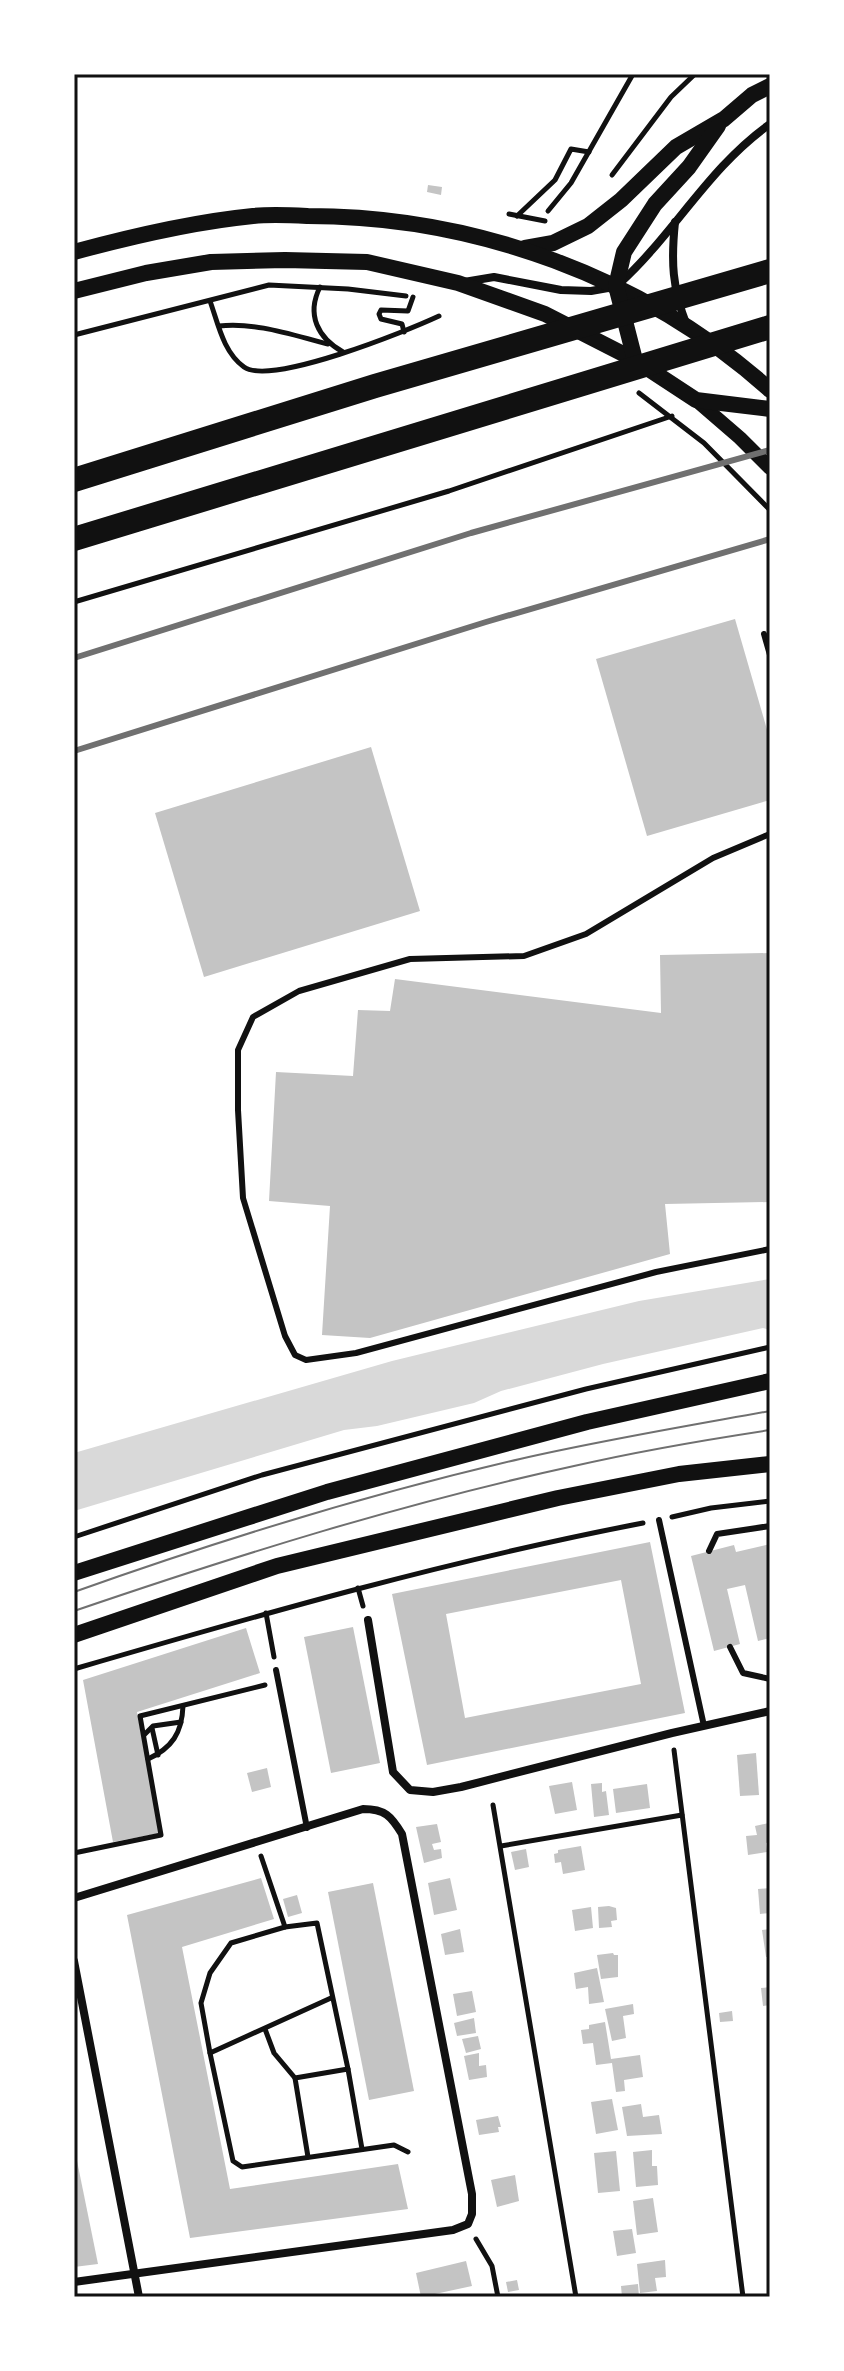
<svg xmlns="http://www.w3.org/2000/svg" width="844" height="2371" viewBox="0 0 844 2371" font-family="Raleway,sans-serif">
  <rect width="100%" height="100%" fill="#fff"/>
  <polygon fill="#d9d9d9" points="770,1279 770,1330 763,1328 603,1364 501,1391 474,1403 377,1426 344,1430 74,1511 74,1453 392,1361 639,1301"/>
  <g fill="#c4c4c4" fill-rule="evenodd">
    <polygon points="428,185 442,187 441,195 427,192"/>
    <polygon points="735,619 770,740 770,800 647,836 596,659"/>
    <polygon points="371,747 420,911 204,977 155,813"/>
    <polygon points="770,953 770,1202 665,1204 670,1254 370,1338 322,1335 330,1206 269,1201 276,1072 353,1076 358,1010 390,1011 395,979 661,1013 660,955"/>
    <path d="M650,1542L685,1713L427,1765L392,1594ZM621,1580L641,1684L465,1718L446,1614Z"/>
    <polygon points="770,1544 770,1638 758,1641 745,1585 727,1589 740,1644 714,1651 691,1556 734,1545 736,1552"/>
    <polygon points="353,1627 380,1763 331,1773 304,1637"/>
    <polygon points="246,1628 260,1673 137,1712 160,1833 113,1842 83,1680"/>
    <polygon points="756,1753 759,1795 740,1796 737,1755"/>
    <polygon points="267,1768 271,1787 252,1792 247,1773"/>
    <polygon points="572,1782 577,1810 555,1814 549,1786"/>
    <polygon points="602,1783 602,1792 606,1791 609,1815 594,1817 591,1784"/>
    <polygon points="647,1784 650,1808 616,1813 613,1789"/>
    <polygon points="769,1823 770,1842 766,1843 767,1852 748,1855 746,1836 757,1835 755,1826"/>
    <polygon points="437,1824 441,1842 432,1844 434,1850 441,1849 442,1858 424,1863 416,1827"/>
    <polygon points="581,1846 585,1870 563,1874 561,1862 555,1863 554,1854 558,1853 558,1850"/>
    <polygon points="526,1849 529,1867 515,1870 511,1852"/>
    <polygon points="261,1878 274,1919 182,1947 230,2189 398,2164 408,2209 190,2238 127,1915"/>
    <polygon points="450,1878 457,1910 434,1915 428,1883"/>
    <polygon points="373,1883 414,2091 369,2100 328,1892"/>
    <polygon points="770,1888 770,1913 760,1914 758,1889"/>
    <polygon points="297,1895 302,1913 288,1917 283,1899"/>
    <polygon points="609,1906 616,1908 617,1920 611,1921 612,1927 599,1928 598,1907"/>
    <polygon points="591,1907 593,1928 575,1931 572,1910"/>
    <polygon points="460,1929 464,1952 445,1955 441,1934"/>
    <polygon points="770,1929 770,1957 766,1957 762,1930"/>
    <polygon points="613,1953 614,1955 618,1955 618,1977 601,1979 597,1955"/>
    <polygon points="597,1968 604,2002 589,2004 588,1987 576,1989 574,1973"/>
    <polygon points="770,1987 770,2005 763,2006 761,1988"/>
    <polygon points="472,1991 476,2012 457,2016 453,1994"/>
    <polygon points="633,2004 634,2014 623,2016 626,2038 612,2041 605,2009"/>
    <polygon points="732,2011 733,2021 720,2022 719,2013"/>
    <polygon points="474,2018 476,2033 457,2036 454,2023"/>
    <polygon points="605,2022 611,2059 640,2055 643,2077 624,2080 625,2091 616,2092 612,2063 596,2065 593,2043 583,2044 581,2030 589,2029 589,2025"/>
    <polygon points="478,2036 481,2049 466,2053 462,2039"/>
    <polygon points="479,2053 479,2066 486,2065 487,2077 469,2080 464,2056"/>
    <polygon points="612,2099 618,2130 596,2134 591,2102"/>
    <polygon points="641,2104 643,2117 659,2115 662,2134 627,2136 622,2107"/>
    <polygon points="498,2116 501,2127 498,2127 499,2132 479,2135 476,2120"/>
    <polygon points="652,2150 652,2166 657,2166 658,2185 636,2187 633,2152"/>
    <polygon points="74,2151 75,2151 98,2264 74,2267"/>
    <polygon points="616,2151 620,2191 598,2193 594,2153"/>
    <polygon points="515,2175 519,2201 497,2207 491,2180"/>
    <polygon points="653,2198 658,2232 637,2235 633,2201"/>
    <polygon points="632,2229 636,2253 617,2256 613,2231"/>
    <polygon points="665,2260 666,2277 655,2278 657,2291 640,2293 637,2264"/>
    <polygon points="466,2261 472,2286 421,2297 416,2273"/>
    <polygon points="517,2280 519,2290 508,2292 506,2282"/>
    <polygon points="638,2284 639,2297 622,2297 621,2286"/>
  </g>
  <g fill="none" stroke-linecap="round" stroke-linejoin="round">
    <g stroke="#111" stroke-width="5">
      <polyline points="612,175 671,97 695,74"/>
      <polyline points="548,211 571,183 633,74"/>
      <polyline points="509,214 545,221"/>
      <polyline points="517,216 555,180 571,149 589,152"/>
      <path d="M320,287C306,315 318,338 343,352"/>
      <path d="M210,301C218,323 223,352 244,367C271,386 407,331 439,316"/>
      <path d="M219,326C256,322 292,335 328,344"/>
      <polyline points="404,332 402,324 381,319 379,314 381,310 408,311 413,297"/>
      <polyline points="74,335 269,285 348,289 406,296"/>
      <polyline points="639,393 704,443 770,510"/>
      <polyline points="74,602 449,491 672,416"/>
      <polyline points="672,1517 711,1508 770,1501"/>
      <polyline points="74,1537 262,1475 586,1389 770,1347"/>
      <polyline points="358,1588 363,1606"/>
      <polyline points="266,1613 274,1657"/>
      <path d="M74,1669C262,1614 450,1560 643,1523"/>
      <polyline points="152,1728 158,1755"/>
      <polyline points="144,1735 153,1726 181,1722"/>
      <polyline points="674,1750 743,2297"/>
      <path d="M148,1759C172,1748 182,1733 183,1706"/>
      <polyline points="493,1805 576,2297"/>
      <polyline points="501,1846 682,1815"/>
      <polyline points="74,1853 161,1835 140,1716 265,1685"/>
      <polyline points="261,1856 285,1927 317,1923 348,2069 295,2078 308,2157"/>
      <polyline points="285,1927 231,1943 210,1973 201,2003 210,2053 331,1998"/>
      <polyline points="265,2029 274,2053 295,2078"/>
      <polyline points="210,2053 233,2161 242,2167 394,2145 408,2152"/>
      <polyline points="348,2069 362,2149"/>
      <polyline points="476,2239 492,2266 498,2297"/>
    </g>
    <g stroke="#111" stroke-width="6">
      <polyline points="764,634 770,655"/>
      <polyline points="770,834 713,858 586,934 524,956 410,959 299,991 253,1017 238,1050 238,1110 243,1198 285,1336 295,1355 306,1360 356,1353 656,1272 770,1249"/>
      <polyline points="659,1520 704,1726"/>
      <polyline points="709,1551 717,1534 770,1526"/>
      <polyline points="730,1647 743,1673 770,1679"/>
      <polyline points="276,1670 307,1828"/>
    </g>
    <g stroke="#111" stroke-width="8">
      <path d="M675,222C671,261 672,288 687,326"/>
      <polyline points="464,282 494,277 561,290 591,291 608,288"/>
      <path d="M620,283C674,234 709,167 770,124"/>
      <polyline points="368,1620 393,1772 410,1790 433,1792 461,1787 672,1733 770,1711"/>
      <path d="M74,1898L363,1809C385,1809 391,1816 402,1834L472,2194V2214L468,2224L453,2230L74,2282"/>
      <polyline points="74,1961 139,2297"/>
    </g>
    <polyline stroke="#111" stroke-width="14" points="696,400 740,438 770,468"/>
    <g stroke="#111" stroke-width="16">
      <polyline points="525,248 553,243 588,226 621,200 676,147 724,119 752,95 770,86"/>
      <path d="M74,252C133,236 192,222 253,216C271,214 289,215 308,216C475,216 644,277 770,390"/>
      <polyline points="74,291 146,273 211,262 285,260 367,262 458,283 545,314 635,360 696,400 770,409"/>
      <polyline points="635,360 616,286 624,252 655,204 689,167 718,126"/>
      <polyline points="74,1573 327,1492 587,1422 770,1381"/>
      <polyline points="74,1635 277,1566 558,1498 679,1474 770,1464"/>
    </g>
    <g stroke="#111" stroke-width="24">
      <polyline points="74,480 375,386 770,271"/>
      <polyline points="74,539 770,327"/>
    </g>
    <g stroke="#707070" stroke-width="2">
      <path d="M74,1592C220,1540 369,1494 520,1459C603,1440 687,1426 770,1411"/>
      <path d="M74,1611C238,1555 404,1503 574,1466C639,1451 704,1440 770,1430"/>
    </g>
    <g stroke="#707070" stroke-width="6">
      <polyline points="74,658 471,533 770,450"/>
      <polyline points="74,751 486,622 770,539"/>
    </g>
  </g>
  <rect width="844" height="2371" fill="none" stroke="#ffffff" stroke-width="152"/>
  <rect x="76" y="76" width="692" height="2219" fill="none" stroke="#111" stroke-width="3"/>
</svg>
